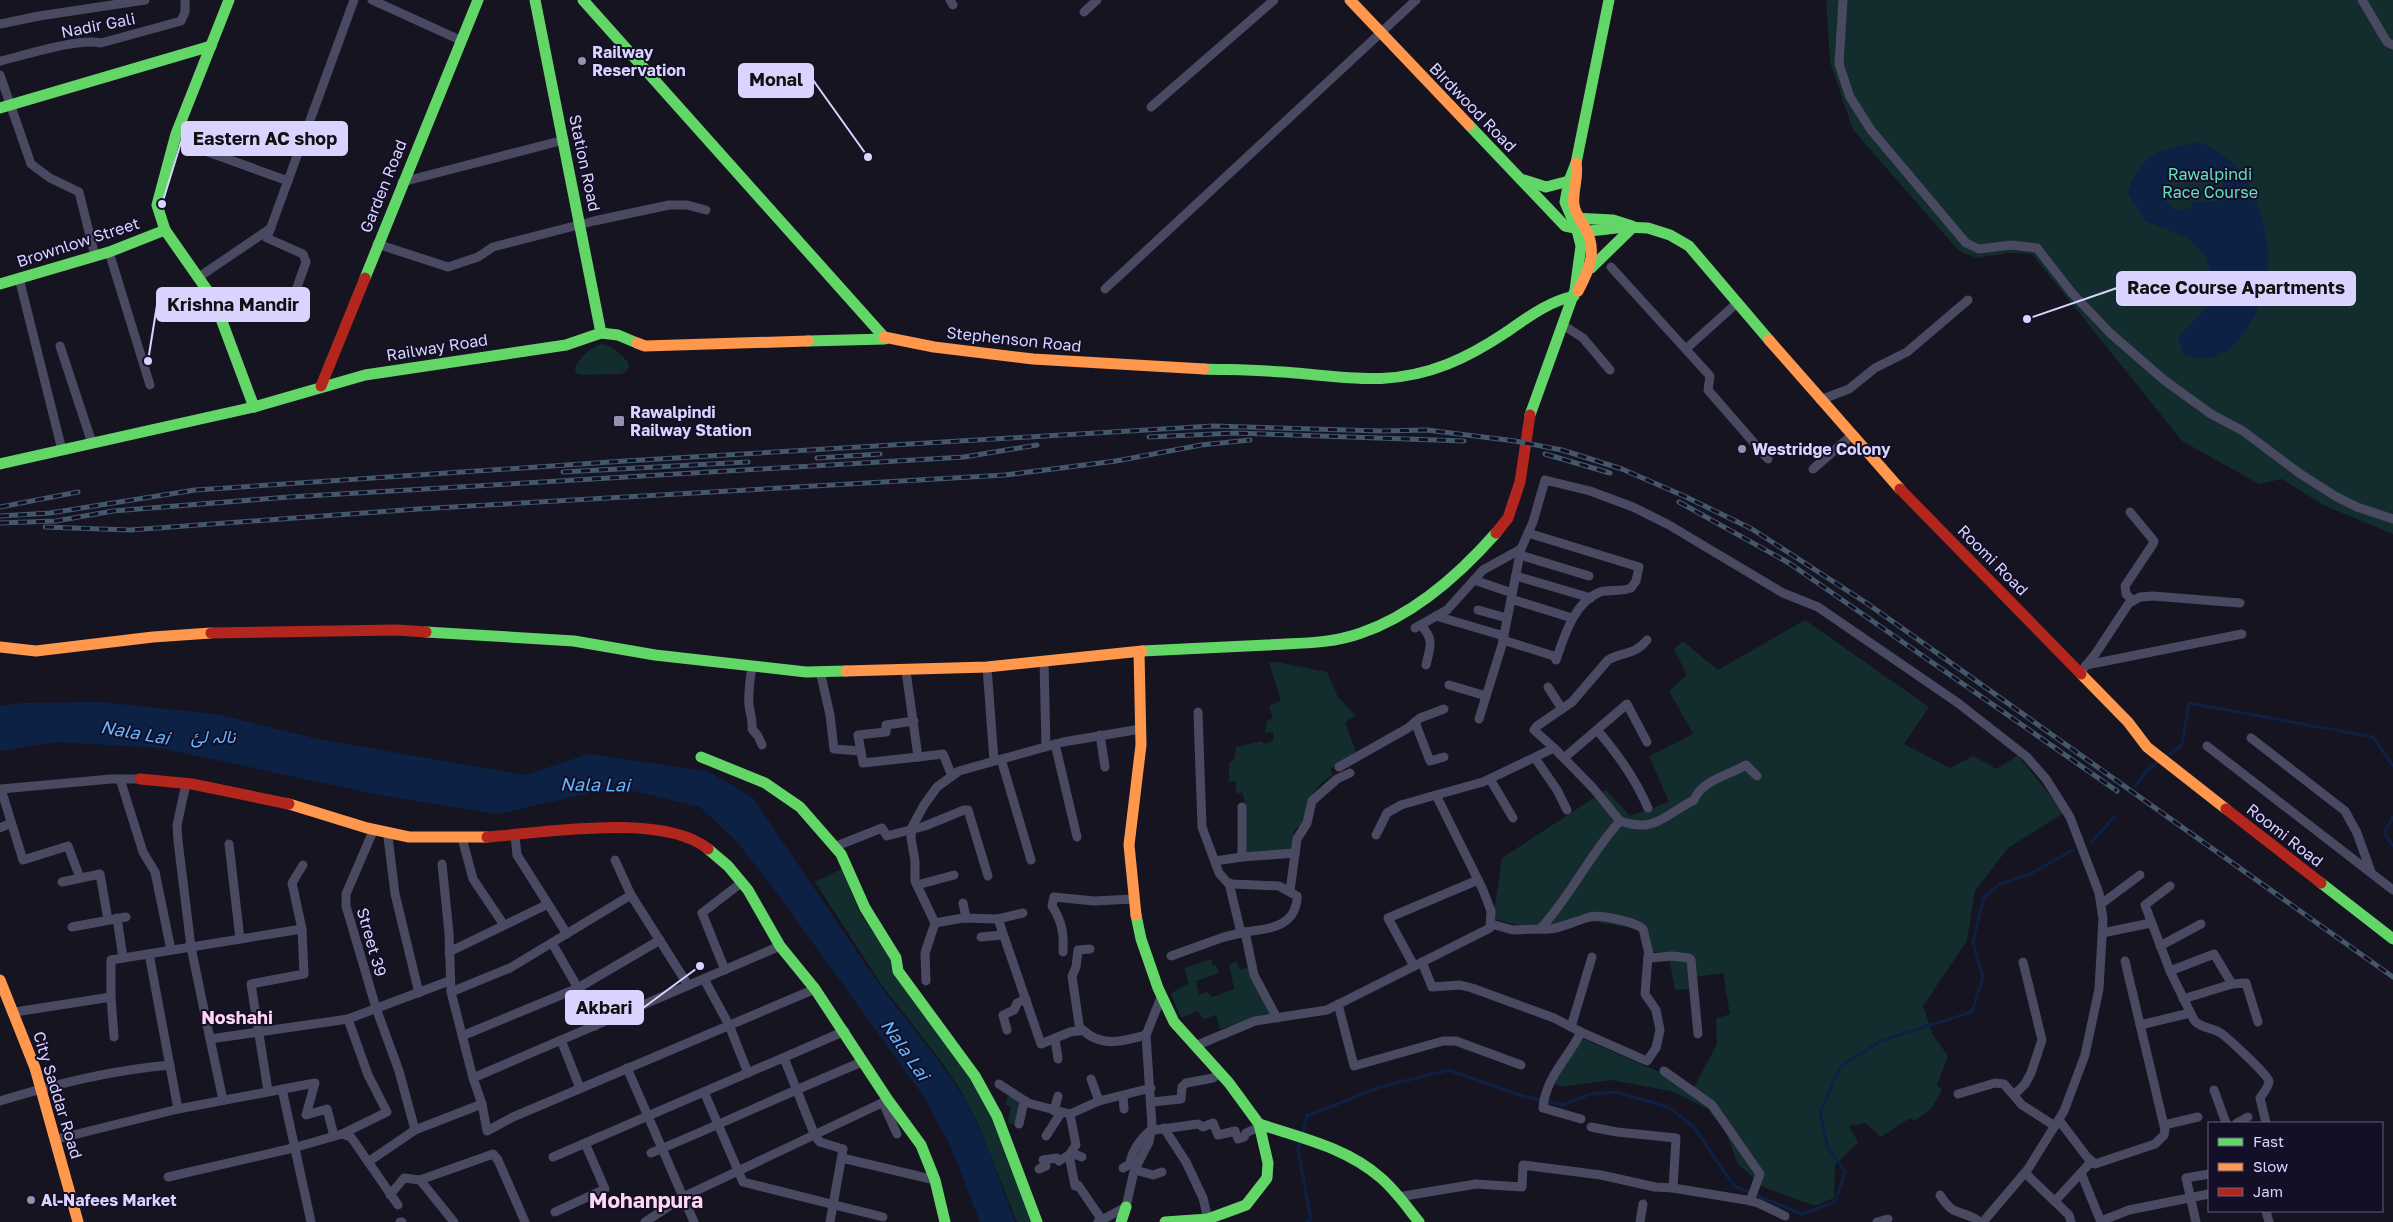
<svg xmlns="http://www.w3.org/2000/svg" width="2393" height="1222" viewBox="0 0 2393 1222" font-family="'Golos Text',Vazirmatn,sans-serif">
  <rect width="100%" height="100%" fill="#161421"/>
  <g fill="#132c2d">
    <polygon points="1826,0 2393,0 2393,534 2323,505 2282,479 2259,484 2182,441 2032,254 2008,253 1977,258 1959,251 1853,130 1830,62"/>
    <path d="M603,344C612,346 626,357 629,366L627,371L621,374L581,375L576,373L575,368C579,358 592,346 603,344Z"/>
    <polygon points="1805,620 1929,707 1904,744 1950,768 1973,756 1997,769 2018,755 2064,813 2008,848 1975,891 1967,941 1923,1006 1933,1035 1948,1056 1937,1085 1942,1090 1931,1109 1914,1121 1910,1118 1881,1137 1865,1123 1849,1126 1858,1142 1835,1165 1834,1198 1815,1206 1763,1187 1738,1164 1726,1133 1708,1109 1671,1091 1611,1080 1560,1087 1550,1081 1579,1037 1694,1087 1717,1044 1716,1019 1730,1014 1723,973 1695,977 1690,989 1675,990 1668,953 1648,951 1640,929 1588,921 1554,934 1493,919 1502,858 1606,790 1630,816 1669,802 1649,756 1693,734 1669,691 1687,675 1674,649 1683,641 1718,670"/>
    <path d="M1276,662L1327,672L1338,697L1356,716L1345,722L1357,755L1330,769L1333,774C1312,789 1309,798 1305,823L1294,830L1293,851L1246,852L1245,803L1242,792L1237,794L1235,781L1229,782V764L1234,759L1236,747L1262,741L1264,744L1274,740L1273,732L1265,733L1267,721L1273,718L1269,706L1281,700L1269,663Z"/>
    <path d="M843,868C851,893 862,925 883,942L993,1114L1033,1222H1017L978,1124L961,1091L941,1061L881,984L815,882Z"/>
    <polygon points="1211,959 1213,966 1216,965 1219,973 1196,981 1199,994 1208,992 1212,997 1234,989 1229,964 1237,962 1240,970 1252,966 1271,1014 1220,1029 1216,1015 1203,1019 1198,1011 1181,1018 1171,993 1188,984 1185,968"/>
    <polygon points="1009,1092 1023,1101 1018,1125 1008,1123 1011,1106 1005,1105"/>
  </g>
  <g fill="#0d2144" fill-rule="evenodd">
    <path d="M2200,142C2211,148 2226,155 2235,165C2254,186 2267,226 2268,254C2269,297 2240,376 2184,355L2178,338L2208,305L2212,277L2206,257L2188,238L2145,221L2127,193C2141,153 2161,148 2200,142ZM2194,168L2205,176C2218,172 2224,179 2224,191L2216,201L2195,202L2188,209L2178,211L2165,201L2164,185L2176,174Z"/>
    <polygon points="101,702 215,714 323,740 526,775 588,754 708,771 753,798 881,987 938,1060 965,1099 985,1141 1015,1222 980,1222 950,1145 924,1097 774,889 737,842 700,807 617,787 498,814 384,796 160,748 56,742 0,751 0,706 22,703"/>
  </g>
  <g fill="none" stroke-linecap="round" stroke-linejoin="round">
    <g stroke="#0d2144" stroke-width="3">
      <polyline points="2165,757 2182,745 2189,703 2373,737 2393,766"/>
      <polyline points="2135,787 2146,771 2159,761"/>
      <polyline points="2393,817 2384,833 2393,846"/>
      <polyline points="2091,843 2115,816"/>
      <polyline points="1307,1222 1311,1219 1298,1150 1307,1116 1380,1087 1449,1070 1522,1096 1563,1105 1590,1094 1616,1092 1668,1107 1694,1127 1734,1186 1802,1214 1835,1202 1845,1172 1828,1148 1820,1113 1840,1067 1880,1041 1972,1012 1983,977 1973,942 1984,897 2000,884 2030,874 2073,850"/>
    </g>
    <g stroke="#4a4962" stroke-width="9">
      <polyline points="372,0 460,40"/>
      <polyline points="950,0 953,5"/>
      <polyline points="1843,0 1839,64 1850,97 1871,130 1966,243 1979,249 2011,245 2037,248 2072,293 2110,333 2164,380 2211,414 2243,431 2299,473 2335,496 2357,507 2393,519"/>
      <polyline points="2362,0 2387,42 2393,45"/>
      <polyline points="1084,12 1097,0"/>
      <polyline points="0,24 39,16 145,0"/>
      <path d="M0,61C26,55 78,38 101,43L181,21L185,12V0"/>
      <polyline points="0,75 31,164 50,178 79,192 95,256"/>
      <polyline points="1151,107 1274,0"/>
      <polyline points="175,140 288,181"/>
      <polyline points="402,182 564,140"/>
      <polyline points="377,244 448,267 478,257 493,247 594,221 669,205 687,205 706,210"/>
      <polyline points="109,252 150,385"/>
      <polyline points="1611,267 1710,376 1708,390 1768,459"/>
      <polyline points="199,277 271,228"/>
      <polyline points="19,278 62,450"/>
      <polyline points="1105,289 1416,0"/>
      <polyline points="289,310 306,262 303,254 267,238 354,0"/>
      <polyline points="1563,325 1583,338 1610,370"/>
      <polyline points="60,346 92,443"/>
      <polyline points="1687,348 1738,302"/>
      <polyline points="1820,400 1849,389 1875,368 1907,352 1968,300"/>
      <polyline points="1813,469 1851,436"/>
      <polyline points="2130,512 2154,541 2153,544 2125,586 2126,594 2133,601"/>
      <path d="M1528,533L1639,567L1636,581L1631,588C1622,592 1610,589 1600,592C1574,602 1564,637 1556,660"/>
      <polyline points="1520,555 1589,576"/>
      <polyline points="1516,576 1591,598"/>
      <polyline points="1474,580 1512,593"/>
      <polyline points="1511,599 1572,618"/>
      <polyline points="1478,610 1507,618"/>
      <polyline points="1436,616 1504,636"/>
      <path d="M1421,625C1435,641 1430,646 1426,665"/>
      <polyline points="1415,628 1447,610 1483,570 1521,549"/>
      <polyline points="1503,640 1557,657"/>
      <polyline points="1044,661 1046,747"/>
      <polyline points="2086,665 2242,634"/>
      <path d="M752,667C750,679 748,692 749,705C750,714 753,719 752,729L758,736L762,745"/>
      <polyline points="987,667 994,761"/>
      <polyline points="820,671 830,715 834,749 861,751"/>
      <polyline points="906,671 918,757 943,754 952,776"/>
      <polyline points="2080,673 2096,653 2129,603 2140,597 2153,596 2240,603"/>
      <polyline points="1449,685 1486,696"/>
      <polyline points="1548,687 1562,709"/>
      <path d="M1198,712L1202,827L1219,873L1227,882L1232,884L1279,886L1297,896C1298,902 1296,905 1294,911C1285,929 1263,929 1245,932L1254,975L1277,1018"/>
      <polyline points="1479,719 1502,645 1521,549 1533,522 1545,480 1590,491 1633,507 1669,525 1783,593 1818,607 1958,703 2027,757 2046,779 2070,817 2099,893 2103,919 2099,989 2085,1055 2064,1111 2028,1169 1983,1222"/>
      <polyline points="914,721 886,725 886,732 858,735 863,763 918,757"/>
      <polyline points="1415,722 1430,761 1444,757"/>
      <path d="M1597,730C1618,754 1635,778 1648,808"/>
      <polyline points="1100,735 1105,767"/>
      <polyline points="2251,738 2345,811 2357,833 2371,872"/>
      <polyline points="1055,744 1077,837"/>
      <polyline points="2207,746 2393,890"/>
      <polyline points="1554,748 1593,788 1620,821"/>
      <polyline points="1535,758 1557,790 1567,810"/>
      <polyline points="1564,758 1627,704 1647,742"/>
      <polyline points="1001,759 1031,860"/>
      <polyline points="1339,767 1408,728 1420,718 1444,709"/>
      <polyline points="120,779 143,852 155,872 171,950"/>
      <polyline points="1490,779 1513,818"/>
      <polyline points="186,784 177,825 178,841 191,947 210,1039"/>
      <polyline points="1242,807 1242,857"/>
      <polyline points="0,828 11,823"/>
      <polyline points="374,829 346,894 346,906 376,1008 399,1071 415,1130"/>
      <polyline points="1376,835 1387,813 1401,805 1436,795"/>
      <polyline points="515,836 517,855 567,934"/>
      <polyline points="388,837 395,894 419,993"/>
      <polyline points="462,838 473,879 504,925"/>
      <polyline points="229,844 240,939"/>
      <polyline points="834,847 882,828 887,836 925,826 964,810 968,810 988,876"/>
      <polyline points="615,860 631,895 688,985"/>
      <polyline points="1215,861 1242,857 1295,853"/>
      <polyline points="442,864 449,933 451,992 473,1078 482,1104 487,1131 513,1117 815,989"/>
      <polyline points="80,878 68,846 23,860 1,789 111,779 140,779"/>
      <polyline points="62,882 100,874 108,920"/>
      <polyline points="1229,883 1241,933"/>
      <polyline points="917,885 954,875"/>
      <path d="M2170,886L2145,905L2170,971L2194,1020C2200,1028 2210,1027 2219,1032C2225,1035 2269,1076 2269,1081C2269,1086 2263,1094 2260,1098L2266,1123"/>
      <polyline points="1290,891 1297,839 1307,823 1312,801 1337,779 1350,773"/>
      <polyline points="963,903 966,918"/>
      <polyline points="2101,904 2140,875"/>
      <polyline points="117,918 123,958"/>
      <polyline points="998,919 1023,913"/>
      <path d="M935,923L963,918L998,919L1041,1044L1070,1032L1083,1030C1101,1048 1125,1041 1146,1035"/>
      <path d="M1491,924L1513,930L1540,929C1571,896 1589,855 1620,821C1656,833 1663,816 1694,800C1701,781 1729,775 1746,765L1757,776"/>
      <polyline points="72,927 126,917"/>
      <path d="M1540,929C1557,931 1574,921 1590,917C1599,914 1636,922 1643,929L1650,958L1672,956L1689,958L1691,960L1698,1034"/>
      <polyline points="2102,933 2151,923"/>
      <polyline points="981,937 1002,935"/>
      <polyline points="2160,946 2201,924"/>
      <polyline points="449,952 548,904"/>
      <path d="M1063,952C1064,934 1062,921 1052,906L1054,897L1094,901L1133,899"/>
      <polyline points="149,954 178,1109"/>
      <polyline points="1171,956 1224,937 1245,932"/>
      <polyline points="1422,962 1432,987 1460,985 1472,988 1554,1018 1581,1032 1647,1061 1656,1048 1660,1030 1656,1010 1645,994 1648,956"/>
      <polyline points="1414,966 1388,918 1478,880"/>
      <polyline points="725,970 702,913 741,883"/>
      <polyline points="2170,971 2214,954 2232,984"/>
      <polyline points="704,979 729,1025 748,1073"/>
      <polyline points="926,981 925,953 935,923 915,881 915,861 911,838 912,827 924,805 937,787 959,771 1063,742 1141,729"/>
      <polyline points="451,992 510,968 631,895"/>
      <polyline points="111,997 114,1037"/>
      <polyline points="2183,999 2232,984 2246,983 2258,1022"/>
      <polyline points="1338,1004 1354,1066 1443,1041 1456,1041 1521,1065"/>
      <polyline points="15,1012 111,997 111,960 302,929"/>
      <polyline points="2140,1025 2190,1013"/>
      <polyline points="595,1026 591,1005 578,988 660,940"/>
      <polyline points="1571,1027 1592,957"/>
      <polyline points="1007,1030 1003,1015 1014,1010 1017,1003 1026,999"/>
      <polyline points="1080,1031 1072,976 1076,967 1078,950 1090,949"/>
      <polyline points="462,1036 578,988 552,943"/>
      <polyline points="1055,1039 1058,1059"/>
      <polyline points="561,1040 580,1088"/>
      <path d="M1195,1046L1255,1021L1327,1010L1490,928L1491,911L1483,890L1436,795L1483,782L1554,748L1534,730L1537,726L1572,702L1608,660C1623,651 1634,656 1647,640"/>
      <polyline points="784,1058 815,1136 820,1142 843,1149 830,1222"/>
      <polyline points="627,1068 694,1222"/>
      <polyline points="1664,1071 1712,1105 1760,1174 1750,1201"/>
      <polyline points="473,1078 780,946"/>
      <polyline points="1091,1079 1099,1101"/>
      <polyline points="999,1084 1028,1103 1070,1114 1099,1101 1151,1088"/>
      <polyline points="282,1089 311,1222"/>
      <polyline points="2214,1090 2226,1123"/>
      <polyline points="268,1091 251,984 304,974 302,929 292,883 303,865"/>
      <polyline points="704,1092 743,1182 883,1217"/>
      <polyline points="1958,1094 1995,1083 2004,1084 2022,1105 2055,1126"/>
      <polyline points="2014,1095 2025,1084 2031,1073 2042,1040 2023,962"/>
      <polyline points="1123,1096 1124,1109"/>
      <polyline points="223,1100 210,1039 348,1019 449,981"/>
      <path d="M0,1101C55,1084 112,1070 170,1065"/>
      <polyline points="1152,1102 1181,1099 1182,1087 1186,1083 1213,1078 1219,1072"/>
      <polyline points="883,1103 897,1134"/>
      <polyline points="1054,1111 1058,1096"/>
      <polyline points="1070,1114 1076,1145 1069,1155 1075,1186 1078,1185 1102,1220"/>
      <path d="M1581,1119L1543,1108C1545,1078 1569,1057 1581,1032"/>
      <polyline points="2059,1120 2087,1157 2095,1164 2155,1144 2164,1135 2165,1130 2125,961"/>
      <polyline points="2237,1123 2248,1117"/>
      <polyline points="1019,1124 1023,1106 1026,1101"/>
      <polyline points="2164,1125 2198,1117"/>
      <polyline points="1152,1126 1155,1130 1198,1124 1203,1127 1213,1123 1218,1135 1235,1131 1238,1139 1244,1137 1246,1133 1259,1127"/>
      <polyline points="1164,1128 1186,1162 1203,1198 1208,1219"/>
      <polyline points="342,1134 387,1112 368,1075 348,1019"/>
      <polyline points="1046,1136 1061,1113"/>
      <polyline points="57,1139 178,1109 315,1083 306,1115 327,1109 334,1136"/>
      <path d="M651,1153C722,1124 791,1091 862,1062"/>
      <polyline points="1071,1153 1082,1157"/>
      <polyline points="553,1157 845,1031"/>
      <polyline points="842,1158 935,1180"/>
      <polyline points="368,1162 415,1130 482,1104"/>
      <path d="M1123,1168L1130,1164C1131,1152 1141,1138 1151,1130"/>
      <polyline points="1039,1169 1046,1166 1043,1160 1057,1158 1059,1161 1069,1155"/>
      <polyline points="1135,1170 1153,1175 1162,1172"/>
      <polyline points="2025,1173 2069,1215 2071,1222"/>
      <polyline points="2081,1173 2101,1222"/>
      <polyline points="168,1177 293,1148 342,1134 351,1137 398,1205"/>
      <polyline points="420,1180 454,1222"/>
      <polyline points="1673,1188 1746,1200 1758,1203 1785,1216"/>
      <polyline points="390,1195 404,1178 420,1180 493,1154 498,1160 525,1222"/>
      <path d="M1940,1195C1955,1219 1961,1208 1980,1222"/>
      <polyline points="1398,1197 1476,1184 1522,1187 1523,1165 1601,1175 1655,1187 1673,1188 1676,1138 1617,1132 1591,1127"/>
      <polyline points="2055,1201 2091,1162"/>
      <polyline points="2266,1211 2269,1222"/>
      <polyline points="555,1212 605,1189 585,1143"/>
      <polyline points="2101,1221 2129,1210 2209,1194"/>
      <polyline points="400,1222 402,1222"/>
      <polyline points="645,1222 683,1197 888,1100"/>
      <polyline points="1098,1222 1126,1207 1134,1171 1149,1142 1152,1126 1146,1035 1162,995"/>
      <polyline points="1640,1222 1643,1204"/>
      <polyline points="1877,1222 1888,1219"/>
      <polyline points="2196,1222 2186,1178 2209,1174"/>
    </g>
    <g stroke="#63d668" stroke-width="11">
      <polyline points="229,0 176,134 157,205 165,230 214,300 254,407"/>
      <polyline points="535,0 601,333"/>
      <polyline points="583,0 884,337"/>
      <polyline points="0,108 211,46"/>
      <polyline points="1469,125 1565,226 1590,231 1625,227 1648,228 1670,235 1689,246 1769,340"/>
      <polyline points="1524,180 1546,187 1569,181"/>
      <polyline points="1574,218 1613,220 1632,226"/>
      <polyline points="1591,268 1632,228"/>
      <polyline points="365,278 478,0"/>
      <polyline points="0,284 109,252 165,230"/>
      <polyline points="808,341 885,339"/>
      <path d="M1204,369C1235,370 1265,370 1295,373C1352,378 1393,386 1448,364C1468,356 1487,345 1505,333C1527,318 1547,302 1574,296"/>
      <polyline points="1530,415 1575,290 1581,246 1577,230 1565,202 1569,181 1576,163 1609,0"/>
      <polyline points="0,464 254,407 365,375 566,345 601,333 618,335 637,343"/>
      <polyline points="426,632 574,641 655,655 806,672 846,671"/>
      <path d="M1142,651C1184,649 1225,647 1267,645C1298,643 1331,644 1361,633C1414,615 1459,575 1496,533"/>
      <polyline points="701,757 765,783 800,807 841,854 865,908 896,958 898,971 975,1076 997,1116 1037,1222"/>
      <polyline points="708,849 728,866 748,890 780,946 815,989 888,1100 921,1145 935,1180 945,1222"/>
      <polyline points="2321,883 2393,939"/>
      <polyline points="1136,915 1141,939 1158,988 1174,1022 1229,1083 1259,1124 1268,1163 1267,1178 1246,1205 1208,1219 1165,1222"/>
      <path d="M1259,1124C1302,1138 1347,1148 1381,1178C1396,1191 1407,1207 1419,1222"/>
      <polyline points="1121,1222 1126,1207"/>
    </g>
    <g stroke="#ff974d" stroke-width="11">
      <polyline points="1350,0 1469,125"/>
      <path d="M1576,163C1579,178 1572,191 1574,205C1575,213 1580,219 1584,226C1598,249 1590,269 1578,291"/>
      <polyline points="884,337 934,347 1033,359 1204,369"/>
      <polyline points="1769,340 1900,489"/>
      <polyline points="637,343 645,346 808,341"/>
      <polyline points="0,647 36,651 153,637 211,633"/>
      <polyline points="846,671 987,667 1142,651"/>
      <polyline points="2081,674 2128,722 2147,747 2226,809"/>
      <polyline points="289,804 367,828 409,837 487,837"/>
      <polyline points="1136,915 1129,845 1141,745 1139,652"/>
      <polyline points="0,980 35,1068 78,1222"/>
    </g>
    <g stroke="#b3261e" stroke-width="11">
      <polyline points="321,386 365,278"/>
      <polyline points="1900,489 2081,674"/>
      <polyline points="1496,533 1508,518 1520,482 1530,415"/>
      <polyline points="211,633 397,630 426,632"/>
      <polyline points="140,779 192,784 289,804"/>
      <polyline points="2226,809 2321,883"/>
      <path d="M487,837C543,833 663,812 708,849"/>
    </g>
    <g stroke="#43596b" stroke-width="5">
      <g id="rail">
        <polyline points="1149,437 1235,433 1464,441"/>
        <polyline points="1545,454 1610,473"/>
        <polyline points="817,458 880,454"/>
        <polyline points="563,472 748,462"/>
        <polyline points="1679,502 1789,563 2117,791"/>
        <polyline points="0,507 78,492"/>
        <polyline points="0,516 50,513 195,490 625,461 1213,426 1381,431 1427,430 1515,441 1562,450 1622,469 1684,496 1752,529 1868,604 2393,977"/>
        <polyline points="0,523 56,521 113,511 289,497 964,457 1037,445"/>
        <polyline points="45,527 130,530 418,509 1005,475 1116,461 1201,445 1250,440"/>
      </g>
    </g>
    <use href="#rail" stroke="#130f26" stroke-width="3" stroke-dasharray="9" stroke-linecap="butt"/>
  </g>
  <g fill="#9591b1" stroke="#130f26" stroke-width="2">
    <circle cx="582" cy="61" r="5"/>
    <rect x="613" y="415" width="12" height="12" rx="2.5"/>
    <circle cx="1742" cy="449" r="5"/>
    <circle cx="31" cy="1200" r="5"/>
  </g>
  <g text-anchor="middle" stroke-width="4" stroke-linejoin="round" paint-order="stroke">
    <g font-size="16" fill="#d9d4ff" stroke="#130f26">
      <text transform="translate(98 25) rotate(-11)" y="6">Nadir Gali</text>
      <text transform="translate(1473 107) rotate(46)" y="6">BIrdwood Road</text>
      <text transform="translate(585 163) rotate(78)" y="6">Station Road</text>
      <text transform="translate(383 186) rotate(-68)" y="6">Garden Road</text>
      <text transform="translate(78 242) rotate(-18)" y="6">Brownlow Street</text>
      <text transform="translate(1014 339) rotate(6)" y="6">Stephenson Road</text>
      <text transform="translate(437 347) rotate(-9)" y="6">Railway Road</text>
      <text transform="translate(1993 560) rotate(45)" y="6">Roomi Road</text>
      <text transform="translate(2285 835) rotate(38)" y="6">Roomi Road</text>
      <text transform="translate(372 942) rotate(74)" y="6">Street 39</text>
      <text transform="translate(58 1095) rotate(73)" y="6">City Saddar Road</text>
    </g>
    <g font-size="16" font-weight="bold" fill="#d9d4ff" stroke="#130f26" text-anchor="start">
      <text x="592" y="58">Railway<tspan x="592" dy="18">Reservation</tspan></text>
      <text x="630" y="418">Rawalpindi<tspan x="630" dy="18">Railway Station</tspan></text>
      <text x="1752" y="455">Westridge Colony</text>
      <text x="41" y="1206">Al-Nafees Market</text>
    </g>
    <g font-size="16" fill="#5fe0c0" stroke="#130f26">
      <text x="2210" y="180">Rawalpindi<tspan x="2210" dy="18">Race Course</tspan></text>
    </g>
    <g font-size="18" font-style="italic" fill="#62b6ff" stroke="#130f26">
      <text transform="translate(135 733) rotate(10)" y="6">Nala Lai</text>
      <text x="213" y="743">نالہ لئ</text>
      <text transform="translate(595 785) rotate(1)" y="6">Nala Lai</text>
      <text transform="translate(905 1050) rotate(55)" y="6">Nala Lai</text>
    </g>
    <g font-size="18" font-weight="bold" fill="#ffd6f0" stroke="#130f26">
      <text x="237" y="1024">Noshahi</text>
    </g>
    <g font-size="21" font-weight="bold" fill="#ffd6f0" stroke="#130f26">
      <text x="646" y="1208">Mohanpura</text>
    </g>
  </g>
  <path fill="none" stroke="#d9d4ff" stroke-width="2" d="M868 157L813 80M162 204L182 139M2027 319L2117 288M148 361L157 305M700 966L643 1008"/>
  <g fill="#d9d4ff" stroke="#130f26" stroke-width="2">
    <circle cx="868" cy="157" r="5"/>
    <circle cx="162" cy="204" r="5"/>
    <circle cx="2027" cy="319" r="5"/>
    <circle cx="148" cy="361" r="5"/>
    <circle cx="700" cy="966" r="5"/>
  </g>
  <g fill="#d9d4ff" stroke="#d9d4ff" stroke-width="2">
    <rect x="739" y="64" width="74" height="33" rx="5"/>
    <rect x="182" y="122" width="165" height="33" rx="5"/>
    <rect x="2117" y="272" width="238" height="33" rx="5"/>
    <rect x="157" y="288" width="152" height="33" rx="5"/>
    <rect x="566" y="991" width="77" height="33" rx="5"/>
  </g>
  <g font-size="18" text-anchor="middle" font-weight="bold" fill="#111">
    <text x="776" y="86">Monal</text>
    <text x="265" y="145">Eastern AC shop</text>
    <text x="2236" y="294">Race Course Apartments</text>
    <text x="233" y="311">Krishna Mandir</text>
    <text x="604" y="1014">Akbari</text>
  </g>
  <rect x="2208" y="1122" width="175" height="90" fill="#130f26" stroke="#625e7d"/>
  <rect x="2218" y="1138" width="25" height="8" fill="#63d668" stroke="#625e7d"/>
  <text x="2253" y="1147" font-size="15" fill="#d9d4ff">Fast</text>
  <rect x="2218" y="1163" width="25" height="8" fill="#ff974d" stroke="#625e7d"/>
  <text x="2253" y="1172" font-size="15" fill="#d9d4ff">Slow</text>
  <rect x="2218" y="1188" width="25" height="8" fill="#b3261e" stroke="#625e7d"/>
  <text x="2253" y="1197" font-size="15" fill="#d9d4ff">Jam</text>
</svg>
